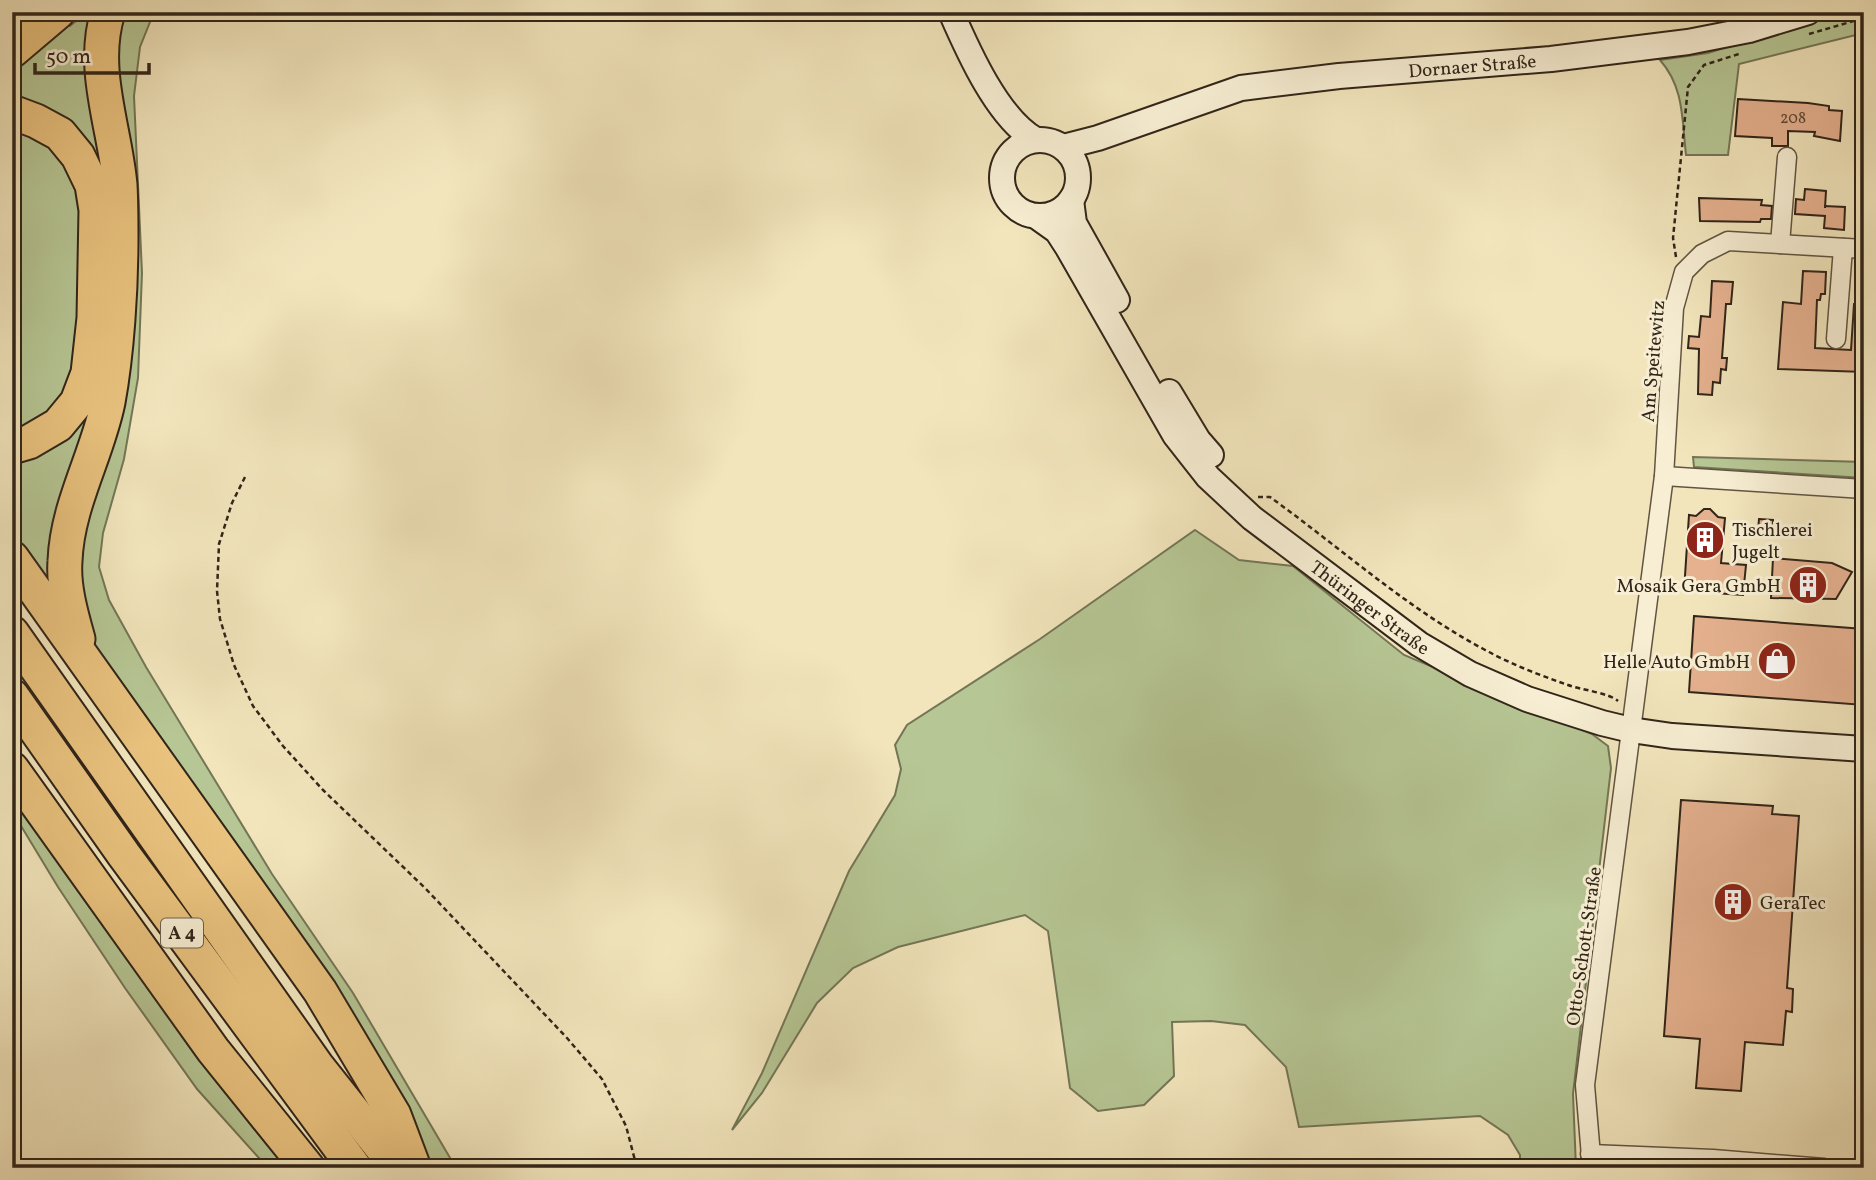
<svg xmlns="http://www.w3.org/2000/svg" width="1876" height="1180" viewBox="0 0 1876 1180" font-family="Vollkorn,serif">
  <rect width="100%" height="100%" fill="#f2e5bc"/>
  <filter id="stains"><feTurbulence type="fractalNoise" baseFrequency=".00286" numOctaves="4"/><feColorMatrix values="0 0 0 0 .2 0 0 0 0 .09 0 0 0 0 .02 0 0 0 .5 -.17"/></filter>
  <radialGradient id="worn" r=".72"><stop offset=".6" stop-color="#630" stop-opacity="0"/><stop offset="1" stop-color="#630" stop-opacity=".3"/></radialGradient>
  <g fill="#b6c694" stroke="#747656" stroke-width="2">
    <polygon points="87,12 97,12 104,141 106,375 60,598 12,545 12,456 69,427 104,206 12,103 12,64 61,23 70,26"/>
    <polygon points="113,12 154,12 140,47 134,96 142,273 138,378 124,459 103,533 99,567 109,600 146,667 272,874 353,993 456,1168 435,1168 100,658 85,628 76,599 84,509"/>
    <path d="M1840,12H1864V33L1739,64L1728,155H1686C1682,119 1684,87 1660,60L1708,53Z"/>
    <polygon points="12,126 34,133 66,159 86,208 82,352 66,402 12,439"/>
    <polygon points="1693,457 1864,462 1864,478 1694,467"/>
    <polygon points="1195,530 1239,560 1293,566 1404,655 1592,734 1608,746 1611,768 1573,1094 1576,1168 1520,1168 1520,1155 1508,1135 1480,1116 1299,1127 1286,1067 1245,1025 1211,1021 1172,1022 1174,1076 1144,1105 1098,1111 1070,1088 1048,931 1025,915 898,947 853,968 817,1003 762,1093 732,1130 762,1073 849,871 895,795 901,769 895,745 907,725 1040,639"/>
    <polygon points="12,794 297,1168 268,1168 197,1089 125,988 58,887 12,811"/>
  </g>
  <g fill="#e5b18f" stroke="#312519" stroke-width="2">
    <polygon points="1738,99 1808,103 1829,106 1829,110 1842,111 1840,141 1814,136 1815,132 1788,131 1788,146 1772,146 1772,138 1735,136"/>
    <polygon points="1805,189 1826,191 1825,208 1825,206 1845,207 1844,230 1824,228 1825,216 1795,214 1796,199 1804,200"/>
    <polygon points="1699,198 1762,200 1761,205 1772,206 1771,219 1761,219 1760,222 1700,221"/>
    <polygon points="1803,271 1826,272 1825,294 1821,294 1820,300 1817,300 1815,348 1851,350 1854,304 1864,305 1864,372 1778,369 1783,302 1801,304"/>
    <polygon points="1712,281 1733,282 1731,304 1726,304 1722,358 1727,358 1726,370 1721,369 1720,383 1713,382 1712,395 1698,394 1699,349 1688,348 1689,336 1699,337 1701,316 1710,317"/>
    <polygon points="1704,509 1710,509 1718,517 1725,518 1721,563 1746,565 1743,595 1684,591 1689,515 1696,516"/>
    <polygon points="1759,519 1773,520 1773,532 1758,531"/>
    <polygon points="1773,558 1832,563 1852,572 1836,599 1771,598"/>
    <polygon points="1694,616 1864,629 1864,705 1689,692"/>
    <polygon points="1681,800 1773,806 1772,814 1799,816 1787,988 1793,989 1792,1012 1786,1011 1783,1045 1745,1042 1741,1091 1696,1088 1700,1039 1664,1036"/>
  </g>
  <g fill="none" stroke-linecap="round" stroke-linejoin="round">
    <g stroke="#615542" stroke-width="21">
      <g id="street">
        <polyline points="1780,244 1787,157"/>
        <polyline points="1836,339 1843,248"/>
        <polyline points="1664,476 1864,489"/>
        <polyline points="1590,1154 1713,1159 1824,1168"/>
        <polyline points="1592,1168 1585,1085 1664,476 1674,308 1684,272 1702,254 1728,241 1864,249"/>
      </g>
    </g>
    <g stroke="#312519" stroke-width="28">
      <g id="secondary">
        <path d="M951,12C968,51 998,119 1036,140"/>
        <circle cx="1040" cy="178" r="38"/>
        <path id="s1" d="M1063,147L1098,138L1241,88L1339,76L1551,59L1688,42L1749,30L1808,12"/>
        <polyline points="1071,200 1074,223 1117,300"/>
        <path id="s2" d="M1036,216L1057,231L1068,248L1175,435L1208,477L1252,518L1419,644L1470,674L1527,699L1602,723L1631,730L1672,736L1864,749"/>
        <polyline points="1169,392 1198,440 1211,455"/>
      </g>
    </g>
    <g stroke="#312519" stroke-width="37">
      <g id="highway">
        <polyline points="12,51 58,12"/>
        <polyline points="12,112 36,121 60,134 78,156 92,185 96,210 94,318 88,373 77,402 58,425 29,442 12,447"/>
        <polyline points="12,558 320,991 394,1115 414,1168"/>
        <polyline points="12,633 317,1066 398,1168"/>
        <path d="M78,639C71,614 63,586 65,561C67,505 97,456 108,402C117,353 121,289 121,238C121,221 121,203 120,185C115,128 90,69 108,12"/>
        <polyline points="12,696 124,855 355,1168"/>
        <polyline points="12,769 213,1050 308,1168"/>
      </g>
    </g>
    <g stroke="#312519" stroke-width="2.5" stroke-dasharray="5 3.5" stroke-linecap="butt">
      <polyline points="1809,34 1864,18"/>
      <polyline points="1676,257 1673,238 1688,87 1704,65 1742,53"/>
      <polyline points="245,477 232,503 219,544 217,591 220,619 234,665 253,706 283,746 323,790 425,888 567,1038 602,1079 626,1126 637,1168"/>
      <path d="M1258,497H1270C1342,549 1410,611 1489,652C1513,665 1542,676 1568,685C1582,690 1609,693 1618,701"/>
    </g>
    <use href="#street" stroke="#f7eed3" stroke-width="18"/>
    <use href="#secondary" stroke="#f7eed3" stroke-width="24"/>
    <use href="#highway" stroke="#e9c27e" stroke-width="33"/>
  </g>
  <defs>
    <g id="building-disc" transform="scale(2.0125)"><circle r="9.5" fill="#8f2418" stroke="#f7eed3"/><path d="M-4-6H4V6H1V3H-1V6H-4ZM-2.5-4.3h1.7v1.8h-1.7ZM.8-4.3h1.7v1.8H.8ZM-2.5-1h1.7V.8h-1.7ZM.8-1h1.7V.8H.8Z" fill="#fff"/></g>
    <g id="shop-disc" transform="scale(2.0125)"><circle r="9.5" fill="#8f2418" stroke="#f7eed3"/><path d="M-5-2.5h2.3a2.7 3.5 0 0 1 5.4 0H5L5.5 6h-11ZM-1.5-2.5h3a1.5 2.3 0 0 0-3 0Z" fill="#fff"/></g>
  </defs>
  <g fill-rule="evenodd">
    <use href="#building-disc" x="1705" y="540"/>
    <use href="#building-disc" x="1808" y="585"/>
    <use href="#shop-disc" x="1777" y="661"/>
    <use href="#building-disc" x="1733" y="902"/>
  </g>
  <g text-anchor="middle" stroke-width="6" stroke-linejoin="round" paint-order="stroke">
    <g font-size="16" fill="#5e4836">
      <text x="1793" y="123">208</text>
    </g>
    <rect fill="#f7eed3" stroke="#6c6151" stroke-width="2" x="161" y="918.5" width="42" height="29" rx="5"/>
    <g font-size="18" font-weight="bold" fill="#312519">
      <text x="182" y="939">A 4</text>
    </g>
    <g font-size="19" fill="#312519" stroke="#f7eed3">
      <text dy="7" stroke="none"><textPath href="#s1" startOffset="420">Dornaer Straße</textPath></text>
      <text transform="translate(1652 361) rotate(-85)" y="7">Am Speitewitz</text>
      <text dy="7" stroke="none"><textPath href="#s2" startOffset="523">Thüringer Straße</textPath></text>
      <text transform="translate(1583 946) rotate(-82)" y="7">Otto-Schott-Straße</text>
    </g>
    <g font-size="19" fill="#312519" stroke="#f7eed3" text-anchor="start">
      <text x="1732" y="536">Tischlerei<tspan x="1732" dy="22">Jugelt</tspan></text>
      <text x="1781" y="592" text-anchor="end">Mosaik Gera GmbH</text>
      <text x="1750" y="668" text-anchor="end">Helle Auto GmbH</text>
      <text x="1760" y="909">GeraTec</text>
    </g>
  </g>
  <rect width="1876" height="1180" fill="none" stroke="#f2e5bc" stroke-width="42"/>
  <rect x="14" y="14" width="1848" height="1152" fill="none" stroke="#312519" stroke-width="3.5"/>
  <rect x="21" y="21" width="1834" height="1138" fill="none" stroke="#312519" stroke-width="2"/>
  <path d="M35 63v10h114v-10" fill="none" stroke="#312519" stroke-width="3.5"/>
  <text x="46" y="63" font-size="21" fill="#312519" stroke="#f7eed3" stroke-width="5" paint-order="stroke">50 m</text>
  <rect width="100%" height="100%" filter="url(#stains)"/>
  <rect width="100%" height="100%" fill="url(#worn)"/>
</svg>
